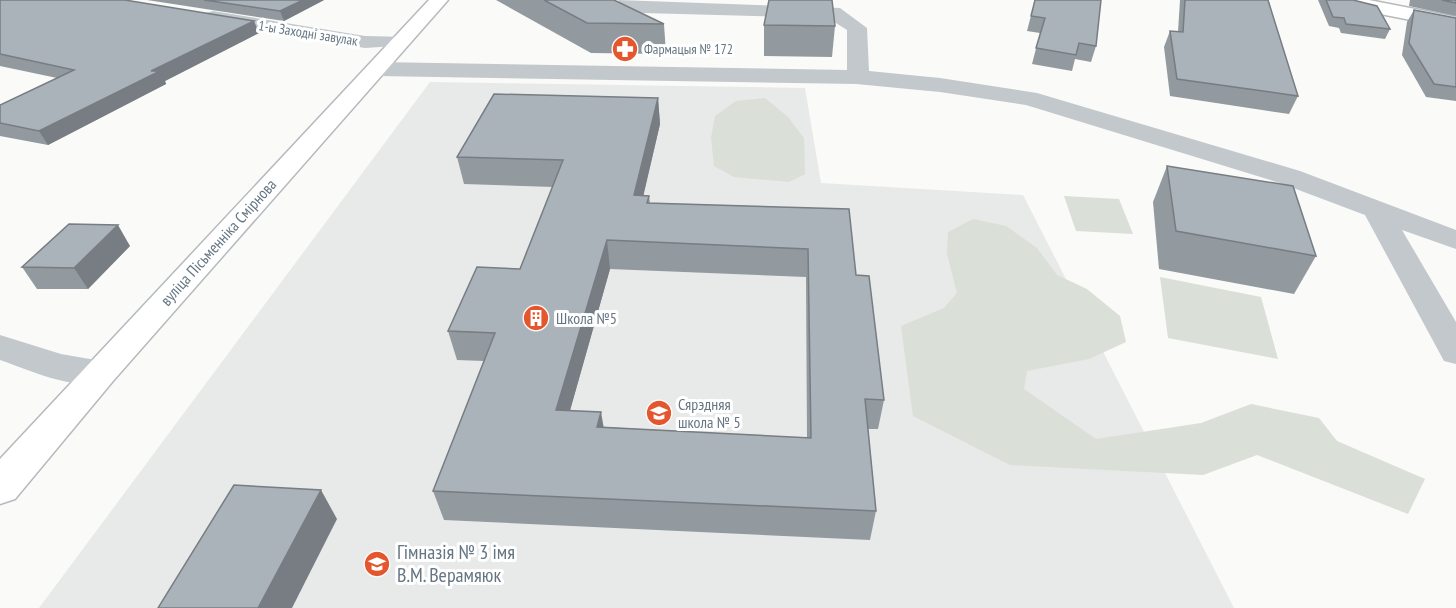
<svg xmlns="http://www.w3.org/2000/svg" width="1456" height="608" viewBox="0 0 1456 608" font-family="'PT Sans Narrow',sans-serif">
  <rect width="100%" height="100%" fill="#fafaf8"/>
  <polygon fill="#e8e9e9" points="430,82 805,88 821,183 1023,195 1234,608 39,608"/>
  <g fill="#dadfd7">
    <polygon points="765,98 788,117 804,138 805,174 789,182 734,177 714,166 711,138 715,116 736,101"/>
    <polygon points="1064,196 1119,199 1133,234 1076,231"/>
    <polygon points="973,219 1006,226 1037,248 1057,275 1087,289 1120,316 1126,342 1089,359 1027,371 1024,389 1096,439 1201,423 1251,404 1319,418 1337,441 1425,479 1408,514 1257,455 1203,475 1010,465 913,416 901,326 944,308 957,293 947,254 948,232"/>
    <polygon points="1160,277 1261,297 1278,359 1168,338"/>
  </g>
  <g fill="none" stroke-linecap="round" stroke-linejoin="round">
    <g stroke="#b5babe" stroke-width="3">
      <g id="major">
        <polygon points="429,0 448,0 113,381 15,499 0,504 0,459"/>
        <polygon points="1331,0 1369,0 1456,17 1456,29 1340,6 1333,4"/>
      </g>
    </g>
    <g fill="#c3c8cc" fill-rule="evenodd">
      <polygon points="618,0 840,8 867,28 869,71 940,78 1037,93 1300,171 1456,230 1456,249 1402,230 1456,322 1456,364 1444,361 1365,215 1280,183 1026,105 940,92 856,84 377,76 369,74 366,69 369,64 377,62 847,70 847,30 828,18 643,13 620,4"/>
      <polygon points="213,11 365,36 409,37 412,41 409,45 365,48 206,21 203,17 206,13"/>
      <path d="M0,335L61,354L113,363L118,372L113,381C76,392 34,372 0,360Z"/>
    </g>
    <use href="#major" fill="#fff" fill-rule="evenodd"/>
  </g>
  <g fill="#929a9f" fill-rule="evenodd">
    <polygon points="0,0 259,33 165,81 166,84 48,145 0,136 0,105 57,78 0,66"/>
    <polygon points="147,0 324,0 284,21"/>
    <polygon points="496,0 614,0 664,24 666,54 591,53"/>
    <polygon points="1035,0 1096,46 1091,62 1075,59 1072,71 1032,64 1040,33 1027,31"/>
    <polygon points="1180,0 1268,0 1298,96 1289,114 1170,96 1164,47 1170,31 1178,32"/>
    <polygon points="1318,0 1353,0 1390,29 1385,39 1341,33 1339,28 1329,26"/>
    <polygon points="1410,0 1456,0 1456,16 1409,6"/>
    <polygon points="1414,10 1456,18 1456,101 1426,97 1402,55 1407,22"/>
    <polygon points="764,25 835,26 832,57 764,56"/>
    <path d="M658,98L660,124L643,196H649L650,203L849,209L856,275L884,400L878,429H868L876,511L870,540L444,520L433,491L484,361L457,360L448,331L520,269L553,187L464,184L457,157ZM610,269L806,277L807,438L603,427L570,410Z"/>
    <polygon points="1167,166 1316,256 1294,294 1159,269 1153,202"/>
    <polygon points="130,246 88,289 37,289 22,267"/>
  </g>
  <g fill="#777d82">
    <polygon points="303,0 324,0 284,21 280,11"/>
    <polygon points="254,21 259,33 165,81 166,84 48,145 39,131 151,71"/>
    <polygon points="658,98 660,124 637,223 634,195"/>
    <polygon points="118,225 130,246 88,289 74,268"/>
    <polygon points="607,240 610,269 562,439 556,410"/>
    <polygon points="601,412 606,441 597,427"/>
    <polygon points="321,490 337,519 292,608 258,608"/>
  </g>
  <g fill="#aab3b9" stroke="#777d82" stroke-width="1.5" fill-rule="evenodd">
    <polygon points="0,0 125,0 254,21 151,71 160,71 39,131 0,123 0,105 74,70 0,54"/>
    <polygon points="204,0 303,0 280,11"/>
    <polygon points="544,0 614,0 664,24 587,23"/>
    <polygon points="769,0 832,0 835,26 764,25"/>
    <polygon points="1035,0 1101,0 1096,46 1079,43 1076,55 1036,48 1045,18 1031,16"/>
    <polygon points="1185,0 1268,0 1298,96 1177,79 1170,31 1183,32"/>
    <polygon points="1326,0 1353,0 1377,6 1390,29 1346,24 1344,18 1333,17"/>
    <polygon points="1442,0 1456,0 1456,3"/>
    <polygon points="1414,10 1456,18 1456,87 1434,84 1409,43"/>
    <path d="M494,94L658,98L634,195L649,196L647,203L849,209L856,275L869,276L884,400L865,399L876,511L433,491L495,333L448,331L477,267L520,269L563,160L457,157ZM607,240L808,249L811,438L597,427L601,412L556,410Z"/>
    <polygon points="1167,166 1293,186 1316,256 1176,231"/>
    <polygon points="69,224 118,225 74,268 22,267"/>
    <polygon points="234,485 321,490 258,608 158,608"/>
  </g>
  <defs>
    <g id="pharmacy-disc" transform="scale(1.35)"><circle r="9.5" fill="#e4572e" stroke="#fff"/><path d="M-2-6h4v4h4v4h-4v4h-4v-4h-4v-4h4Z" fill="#fff"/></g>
    <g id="building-disc" transform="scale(1.35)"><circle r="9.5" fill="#e4572e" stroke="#fff"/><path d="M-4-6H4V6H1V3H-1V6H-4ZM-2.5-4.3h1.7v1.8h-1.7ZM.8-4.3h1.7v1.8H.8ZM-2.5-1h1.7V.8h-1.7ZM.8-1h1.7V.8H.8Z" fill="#fff"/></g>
    <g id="school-disc" transform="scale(1.35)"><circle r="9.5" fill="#e4572e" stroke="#fff"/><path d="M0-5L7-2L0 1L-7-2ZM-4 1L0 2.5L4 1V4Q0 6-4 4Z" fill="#fff"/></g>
  </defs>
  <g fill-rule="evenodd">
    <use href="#pharmacy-disc" x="625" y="49"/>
    <use href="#building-disc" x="536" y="318"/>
    <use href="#school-disc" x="659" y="413"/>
    <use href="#school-disc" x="377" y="564"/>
  </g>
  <g text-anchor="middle" stroke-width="6" stroke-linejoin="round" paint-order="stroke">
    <g font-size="14" fill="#657683" stroke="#fff">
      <text transform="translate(308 33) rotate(9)" y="5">1-ы Заходні завулак</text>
    </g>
    <g font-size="14" fill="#657683" stroke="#fff" text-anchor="start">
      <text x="644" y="54">Фармацыя № 172</text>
    </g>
    <g font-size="16" fill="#657683" stroke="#fff">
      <text transform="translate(218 242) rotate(-48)" y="6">вуліца Пісьменніка Смірнова</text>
    </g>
    <g font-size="16" fill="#657683" stroke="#fff" text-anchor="start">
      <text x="556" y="324">Школа №5</text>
      <text x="678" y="410">Сярэдняя<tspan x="678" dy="18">школа № 5</tspan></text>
    </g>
    <g font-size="20" fill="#657683" stroke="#fff" text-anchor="start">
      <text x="397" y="559">Гімназія № 3 імя<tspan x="397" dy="23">В.М. Верамяюк</tspan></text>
    </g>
  </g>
</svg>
